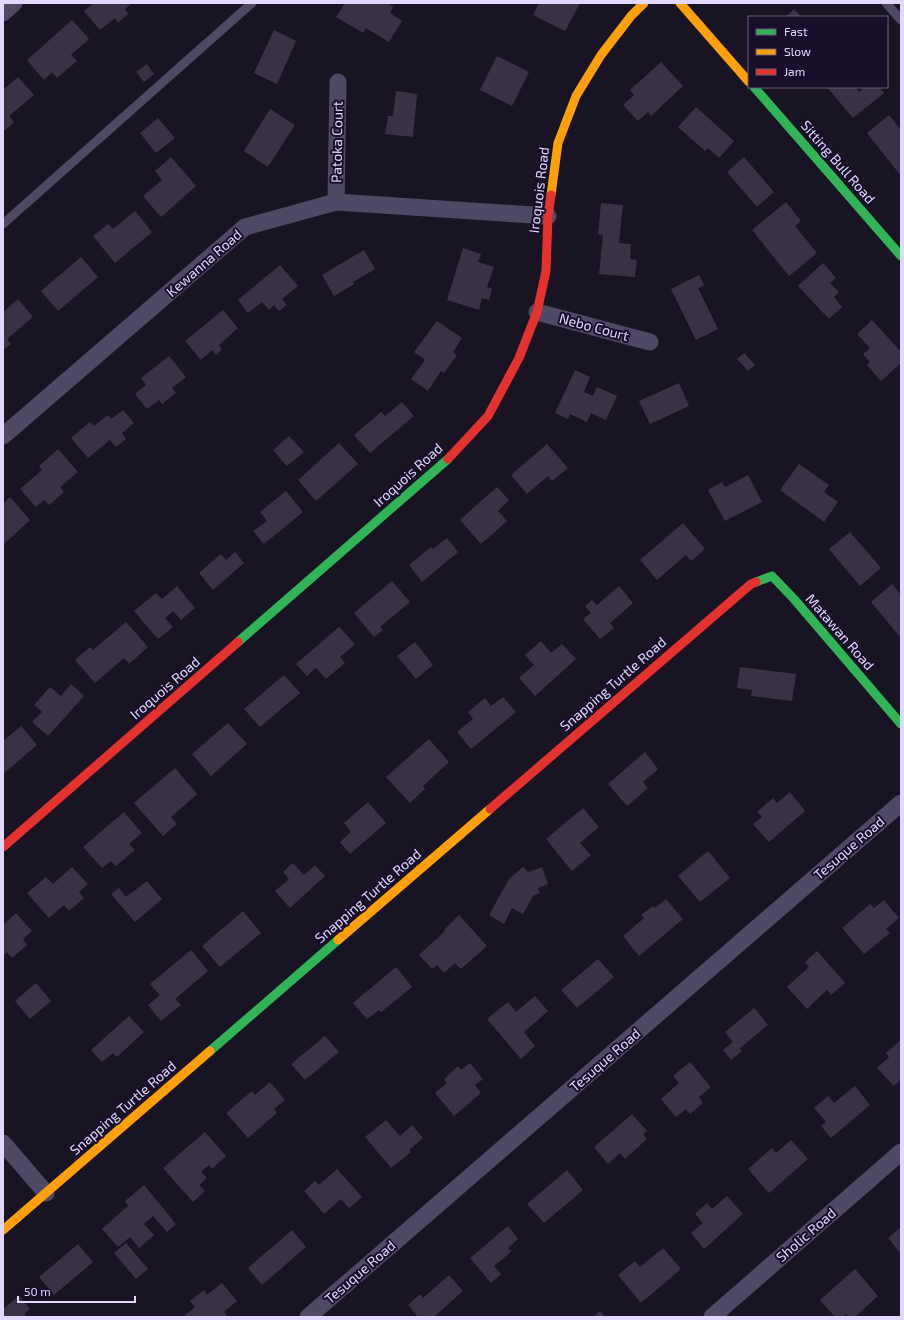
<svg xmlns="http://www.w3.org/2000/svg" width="904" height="1320" viewBox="0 0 904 1320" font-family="'Exo 2',sans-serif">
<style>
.building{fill:#393246}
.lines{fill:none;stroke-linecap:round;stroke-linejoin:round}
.lane{stroke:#4f4965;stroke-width:9}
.street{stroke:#4f4965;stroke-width:17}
.fast{stroke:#30b455;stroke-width:9}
.slow{stroke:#ff9f0a;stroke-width:9}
.jam{stroke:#e5322d;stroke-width:9}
.labels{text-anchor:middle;stroke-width:4;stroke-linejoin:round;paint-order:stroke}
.street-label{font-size:14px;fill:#e2d7ff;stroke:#170e2a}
</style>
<rect width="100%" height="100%" fill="#191424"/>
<g class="building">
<polygon points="94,3 132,3 125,9 128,14 118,23 115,18 100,30 84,11"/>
<polygon points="345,3 388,3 393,7 390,13 402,21 389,42 366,28 363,33 336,17"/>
<polygon points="539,3 580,3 565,31 533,15"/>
<polygon points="794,9 801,17 786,17"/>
<polygon points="72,20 89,39 71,55 77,61 57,78 52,72 44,80 27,60"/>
<polygon points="274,30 296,41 277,84 254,73"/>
<polygon points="497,56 529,72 512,106 480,90"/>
<polygon points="661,62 683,86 651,116 648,112 638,121 623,105 634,95 630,90"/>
<polygon points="147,64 154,74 144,82 136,72"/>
<polygon points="18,77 34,95 9,116 14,122 3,132 3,90"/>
<polygon points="827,87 855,87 859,92 865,87 879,87 884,93 853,118"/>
<polygon points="396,91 417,94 413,137 385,134 388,116 393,116"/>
<polygon points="696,107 734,141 719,158 708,148 705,151 678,127"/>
<polygon points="270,109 295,125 268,167 244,151"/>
<polygon points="889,115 901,130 901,176 867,133"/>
<polygon points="158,118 175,138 156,153 140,133"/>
<polygon points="171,157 196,186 161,217 143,196 162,180 155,171"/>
<polygon points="744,157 774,192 757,207 727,172"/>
<polygon points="786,202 801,221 795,226 817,253 789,276 752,230"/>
<polygon points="601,203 623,205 619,243 631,244 630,259 637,260 635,277 599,274 603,235 598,234"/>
<polygon points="135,211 152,232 115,263 93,236 108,224 113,229"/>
<polygon points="463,248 481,254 478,262 494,267 487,287 492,289 489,300 482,298 479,310 447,300"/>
<polygon points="364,250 375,269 353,282 354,284 334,296 322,275"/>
<polygon points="81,257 98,277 58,311 41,291"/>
<polygon points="823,263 836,278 830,283 839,292 834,297 842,307 829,319 798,286"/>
<polygon points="280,265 298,286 282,299 287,305 279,311 274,305 269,310 262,302 248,313 238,300"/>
<polygon points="699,275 704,285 698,288 718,329 696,340 671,289"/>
<polygon points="18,299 33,317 7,339 11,344 3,350 3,312"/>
<polygon points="223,310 238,328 219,345 222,349 216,355 212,350 201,360 185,341"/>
<polygon points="872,320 901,352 901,363 881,381 867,365 870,362 863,354 870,348 857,334"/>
<polygon points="437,321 462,338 453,352 457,355 444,373 441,371 428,391 411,379 425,360 414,352"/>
<polygon points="744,353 755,365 748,371 737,359"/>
<polygon points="169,356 186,377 172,388 176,393 162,404 159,400 147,409 135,394 146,385 141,378"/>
<polygon points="575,370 590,377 584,392 593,396 597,387 617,396 606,420 591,413 587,422 570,414 568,419 555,413"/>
<polygon points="679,383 689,406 650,424 639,401"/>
<polygon points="402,402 414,416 370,453 354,435 381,412 385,416"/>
<polygon points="123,410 134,423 122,433 126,439 116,447 110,440 88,458 71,438 90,422 94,426 108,415 111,419"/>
<polygon points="289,436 304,452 287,466 273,450"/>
<polygon points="339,443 358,464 316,501 298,480"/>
<polygon points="547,444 568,468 552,481 548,476 527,494 511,475"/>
<polygon points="58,449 78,472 60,487 64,492 49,505 44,500 36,507 20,489 42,470 39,466"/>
<polygon points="799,464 829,485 824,492 838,502 824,522 780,490"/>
<polygon points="748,475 762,502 725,521 708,490 722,482 725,487"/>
<polygon points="497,487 509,500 498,511 507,521 481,544 460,520"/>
<polygon points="286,491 303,512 264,544 253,531 267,521 260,512"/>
<polygon points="10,497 30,520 3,545 3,504"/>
<polygon points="683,523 705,549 691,561 686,555 657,580 640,560"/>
<polygon points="850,532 881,568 860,586 829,549"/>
<polygon points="447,538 458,552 422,582 409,565 431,547 433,549"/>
<polygon points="235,552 244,563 213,590 199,573 221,554 226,560"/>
<polygon points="392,581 410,602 380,627 383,630 374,637 354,613"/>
<polygon points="892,584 901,595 901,638 871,602"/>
<polygon points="177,586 195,608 181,620 173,611 165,618 173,627 158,639 134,611 156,593 162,599"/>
<polygon points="619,586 633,603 610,623 614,628 600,639 583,619 591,613 585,606 592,600 597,605"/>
<polygon points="126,622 148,647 129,664 124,658 95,683 75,660 90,647 93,650"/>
<polygon points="339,627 355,644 340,657 345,663 326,679 316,668 307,676 296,664"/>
<polygon points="541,641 551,653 562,644 576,659 535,696 519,678 534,665 525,655"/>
<polygon points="415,642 433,665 416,679 397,656"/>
<polygon points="740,667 796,674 792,701 751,696 752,690 737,688"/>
<polygon points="284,675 300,693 260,727 244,709"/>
<polygon points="71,684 84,696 48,736 32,722 42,712 34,705 50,687 61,696"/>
<polygon points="503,697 516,712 471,749 457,732 473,719 468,712 485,698 491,706"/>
<polygon points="228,723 247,744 211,776 192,754"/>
<polygon points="21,726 37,745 3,774 3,741"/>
<polygon points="429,739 449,762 423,786 425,789 410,803 386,777"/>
<polygon points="645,752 658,769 643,782 648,788 627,806 608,784"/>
<polygon points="175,768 197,794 171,817 177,824 163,836 134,803"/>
<polygon points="790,792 805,811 769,842 753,824 762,817 757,812 773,798 777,803"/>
<polygon points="368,802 386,823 350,854 340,842 351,832 344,823"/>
<polygon points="583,808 599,827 580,843 591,855 572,871 546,839"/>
<polygon points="124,812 142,833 129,844 135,850 116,866 111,861 102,868 83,847"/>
<polygon points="708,851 730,878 700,902 678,876"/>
<polygon points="293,863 304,875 315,865 325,876 290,908 275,891 289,879 283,872"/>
<polygon points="72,867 88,884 79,892 84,898 69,911 64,905 49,918 27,893 46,877 53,884"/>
<polygon points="523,867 528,872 542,867 548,884 538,888 540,893 533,896 523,914 512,908 504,924 489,915 509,879"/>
<polygon points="147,881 162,899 135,922 111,894 119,888 126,897"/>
<polygon points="666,899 683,919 639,956 623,936 644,918 641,915 653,906 655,908"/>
<polygon points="884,900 899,918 886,929 890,933 864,954 842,928 870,904 874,908"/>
<polygon points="243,911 261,933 220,967 202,946"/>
<polygon points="16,913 32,931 23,939 27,945 12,958 7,952 3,956 3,925"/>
<polygon points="459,915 487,946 461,969 455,963 444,973 437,965 432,969 419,955 445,931 444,930"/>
<polygon points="191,950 208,971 175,999 181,1005 161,1021 148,1005 160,995 150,984"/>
<polygon points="817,951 845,983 831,995 827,990 807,1009 787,987 809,967 805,962"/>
<polygon points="598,959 614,977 577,1008 561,990"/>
<polygon points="396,967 412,987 381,1012 379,1010 367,1019 353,1003"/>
<polygon points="36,983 51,1001 30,1019 15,1001"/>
<polygon points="535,996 548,1011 524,1032 535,1046 521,1059 487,1019 508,1002 516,1012"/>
<polygon points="754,1008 768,1025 740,1048 742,1051 731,1060 723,1050 733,1042 725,1032"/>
<polygon points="129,1016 144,1032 117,1057 113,1053 102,1062 91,1050"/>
<polygon points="325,1036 339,1052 305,1080 291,1064"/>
<polygon points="901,1040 901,1079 894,1086 877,1068 889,1057 886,1053"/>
<polygon points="690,1062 711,1087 699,1097 703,1103 690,1114 686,1109 676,1117 661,1099 679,1083 673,1076"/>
<polygon points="470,1063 483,1079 475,1085 481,1093 454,1116 435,1093 447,1083 444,1079 458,1066 461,1070"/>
<polygon points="270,1082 285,1100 274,1109 277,1113 248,1138 226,1113 252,1091 255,1095"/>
<polygon points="855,1086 870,1105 831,1138 821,1126 826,1122 814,1108 828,1096 834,1103"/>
<polygon points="632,1114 647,1131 643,1134 647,1139 625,1159 620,1153 608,1164 594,1147"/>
<polygon points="386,1120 400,1136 412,1125 423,1138 409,1150 411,1152 391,1168 365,1137"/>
<polygon points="205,1132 226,1156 212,1169 209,1165 201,1172 207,1178 199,1185 205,1191 193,1202 163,1168"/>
<polygon points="791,1140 808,1159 769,1193 748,1169 772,1148 776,1153"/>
<polygon points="337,1169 362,1197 349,1208 341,1199 324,1214 304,1191 315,1181 319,1185"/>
<polygon points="567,1170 583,1190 544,1223 527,1204"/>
<polygon points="144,1185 176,1224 167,1232 153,1216 144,1224 154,1235 139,1248 130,1237 118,1247 102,1229 128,1206 125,1201"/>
<polygon points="727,1196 743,1214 704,1249 691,1233 703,1223 695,1214 707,1203 712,1209"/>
<polygon points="508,1226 518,1239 508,1248 512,1251 494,1266 501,1274 491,1283 470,1258"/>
<polygon points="901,1227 901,1254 888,1238"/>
<polygon points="292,1230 306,1247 262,1285 248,1268"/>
<polygon points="126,1243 148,1269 136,1279 114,1253"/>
<polygon points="78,1244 93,1262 54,1295 39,1277"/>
<polygon points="663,1248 681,1269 641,1303 618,1275 635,1261 640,1267"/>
<polygon points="855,1269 878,1296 855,1317 849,1317 846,1314 843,1317 835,1317 820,1300"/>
<polygon points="449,1275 463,1291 434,1317 418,1317 408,1305 420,1294 423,1298"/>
<polygon points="222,1283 237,1301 224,1312 228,1317 183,1317 195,1307 190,1301 204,1290 207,1295"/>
<polygon points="19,1296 30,1309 24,1314 27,1317 3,1317 3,1309"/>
<polygon points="600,1311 605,1317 593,1317"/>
</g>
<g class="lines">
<g class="lane">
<polyline points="886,3 901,20"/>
<polyline points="3,224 252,3"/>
</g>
<g class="street">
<polyline points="3,13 14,3"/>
<polyline points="336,202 338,82"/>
<polyline points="537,312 650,342"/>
<polyline points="3,436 245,227 336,202 548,216"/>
<polyline points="3,1143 46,1193"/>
<polyline points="308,1317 901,803"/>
<polyline points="712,1317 901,1152"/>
</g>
<g class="fast">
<polyline points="754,87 901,256"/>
<polyline points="756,582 772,576 794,599 901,724"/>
<polyline points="238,642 448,459"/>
<polyline points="210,1051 338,940"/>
</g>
<g class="slow">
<polyline points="680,3 749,82"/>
<polyline points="551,195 558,143 576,96 601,55 631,16 644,3"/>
<polyline points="338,940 490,809"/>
<polyline points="3,1230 210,1051"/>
</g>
<g class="jam">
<polyline points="448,459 488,416 519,358 537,312 546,271 548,216 551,195"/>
<polyline points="490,809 751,584 756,582"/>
<polyline points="3,847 238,642"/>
</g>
</g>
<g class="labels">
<g class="street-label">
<text transform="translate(337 142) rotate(-89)" y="5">Patoka Court</text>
<text transform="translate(838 162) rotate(49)" y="5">Sitting Bull Road</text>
<text transform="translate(539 190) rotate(-83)" y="5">Iroquois Road</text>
<text transform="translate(204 263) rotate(-41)" y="5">Kewanna Road</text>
<text transform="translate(594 327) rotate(15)" y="5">Nebo Court</text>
<text transform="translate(408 475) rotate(-42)" y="5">Iroquois Road</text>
<text transform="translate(840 632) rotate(49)" y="5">Matawan Road</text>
<text transform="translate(613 684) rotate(-41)" y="5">Snapping Turtle Road</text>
<text transform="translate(165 688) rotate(-41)" y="5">Iroquois Road</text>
<text transform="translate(849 848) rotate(-41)" y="5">Tesuque Road</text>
<text transform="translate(368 896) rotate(-41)" y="5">Snapping Turtle Road</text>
<text transform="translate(605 1060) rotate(-41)" y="5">Tesuque Road</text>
<text transform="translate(123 1108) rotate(-41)" y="5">Snapping Turtle Road</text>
<text transform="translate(806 1235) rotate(-41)" y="5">Sholic Road</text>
<text transform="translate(360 1272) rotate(-41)" y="5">Tesuque Road</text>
</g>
</g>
<rect width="904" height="1320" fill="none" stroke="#e2d7ff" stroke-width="8"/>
<rect x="748" y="16" width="140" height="72" fill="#170e2a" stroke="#685e7f"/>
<rect x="756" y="29" width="20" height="6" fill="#30b455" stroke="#685e7f"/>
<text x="784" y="36" font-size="12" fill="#e2d7ff">Fast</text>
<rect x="756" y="49" width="20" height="6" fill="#ff9f0a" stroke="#685e7f"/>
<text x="784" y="56" font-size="12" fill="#e2d7ff">Slow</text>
<rect x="756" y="69" width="20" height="6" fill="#e5322d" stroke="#685e7f"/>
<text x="784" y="76" font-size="12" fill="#e2d7ff">Jam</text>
<path d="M18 1296v6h117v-6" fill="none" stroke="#e2d7ff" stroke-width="2"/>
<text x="24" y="1296" font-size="12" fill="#e2d7ff" stroke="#170e2a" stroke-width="3" paint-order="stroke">50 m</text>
</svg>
